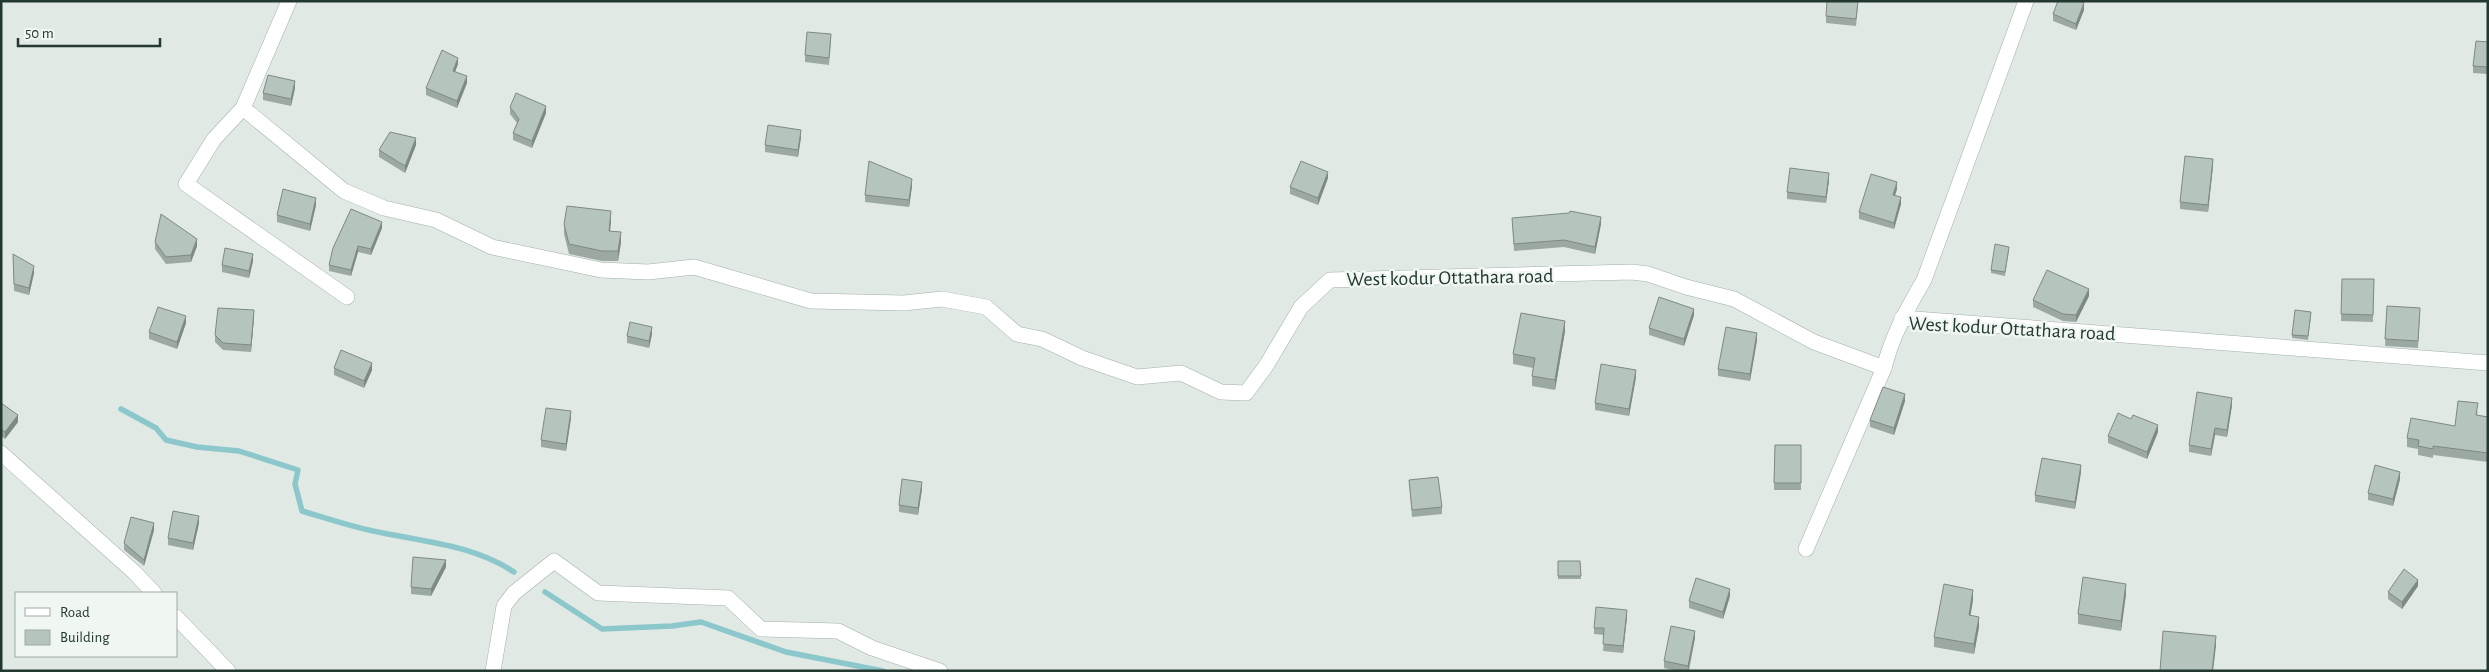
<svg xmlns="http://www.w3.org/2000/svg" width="2489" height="672" viewBox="0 0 2489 672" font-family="'Alegreya Sans',sans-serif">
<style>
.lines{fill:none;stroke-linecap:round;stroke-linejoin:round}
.stream{stroke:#8bc7cb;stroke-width:5.5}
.minor-casing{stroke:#a3b0aa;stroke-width:16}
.minor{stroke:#fff;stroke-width:15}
.wall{fill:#9ca9a3}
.shaded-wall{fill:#7f8984}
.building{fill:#b5c4bd;stroke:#7f8984}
.labels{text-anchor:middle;stroke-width:5;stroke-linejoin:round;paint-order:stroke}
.street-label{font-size:20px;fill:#223830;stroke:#f0f6f2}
</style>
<rect width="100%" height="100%" fill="#e0e9e4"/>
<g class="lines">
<g class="stream">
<path d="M 121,409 L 156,428 L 166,440 L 197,447 L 239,451 L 298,470 L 295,484 L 302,511 C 329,519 355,528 383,533 C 428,542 475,546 514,572"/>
<polyline points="545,592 602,629 672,626 701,622 786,652 883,671"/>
</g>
<g class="minor-casing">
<g id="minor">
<path d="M 289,1 L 243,108 L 344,191 L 384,208 L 436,220 L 492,247 L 601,270 L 648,272 L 694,267 L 811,301 L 904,303 L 942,299 L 986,307 L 1017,334 L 1042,339 L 1082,358 L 1137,377 L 1181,373 L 1221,392 L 1246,393 L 1266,366 L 1301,307 L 1330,280 L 1632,272 L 1648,274 L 1686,287 L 1734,299 L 1814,342 L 1884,368 C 1892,336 1907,309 1924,280 L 2026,1"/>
<polyline points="243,108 214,139 186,184 347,297"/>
<polyline points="1902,318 2488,363"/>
<polyline points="1,453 134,572 154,593"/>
<polyline points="1806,549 1884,368"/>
<polyline points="176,617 228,671"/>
<polyline points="493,671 504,606 514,593 554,561 598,593 728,598 761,629 838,631 872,648 940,671"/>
</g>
</g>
<use href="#minor" class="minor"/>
</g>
<g class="wall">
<polygon points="1858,5 1856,26 1826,23 1826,16"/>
<polygon points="2084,10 2076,30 2053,21 2053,14"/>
<polygon points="831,41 829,65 805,62 805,55"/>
<polygon points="2488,42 2488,74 2473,73 2473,66"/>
<polygon points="458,64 455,72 467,83 457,108 426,95 426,88"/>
<polygon points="295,88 291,106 263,100 263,93"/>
<polygon points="510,107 546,113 532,148 513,140 513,133 517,123 510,114"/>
<polygon points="801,137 798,157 765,152 765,145"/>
<polygon points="416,145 405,173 379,157 379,150"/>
<polygon points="2213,166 2208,212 2180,209 2180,202"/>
<polygon points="1328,178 1318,205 1290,194 1290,187"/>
<polygon points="1829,180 1826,203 1787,199 1787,192"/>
<polygon points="912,186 909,207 865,202 865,195"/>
<polygon points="1897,189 1895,195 1901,204 1894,229 1859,219 1859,212"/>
<polygon points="316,205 310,231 277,222 277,215"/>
<polygon points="1512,218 1601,224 1595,254 1564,247 1514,251"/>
<polygon points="611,221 610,231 621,242 618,261 602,261 569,254 564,234 564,224"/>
<polygon points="382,228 371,255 358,252 351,276 329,271 329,265"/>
<polygon points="155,242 197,246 191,262 166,264 155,249"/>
<polygon points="2009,250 2005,276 1991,273 1991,270"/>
<polygon points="13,254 34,273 29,295 14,291"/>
<polygon points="253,261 249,278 222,272 222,265"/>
<polygon points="2342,279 2374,279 2373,322 2341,321"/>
<polygon points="2089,296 2076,322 2063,321 2033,307 2033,300"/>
<polygon points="2387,306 2420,315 2418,348 2385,346"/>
<polygon points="1694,315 1684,346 1649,335 1649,328"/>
<polygon points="2311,316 2308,340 2292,338 2292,335"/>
<polygon points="254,317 251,352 223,350 215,342 215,335"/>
<polygon points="186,323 177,349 149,339 149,332"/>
<polygon points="1565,331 1555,390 1532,386 1532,376 1533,368 1513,364 1513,354"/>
<polygon points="652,334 649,348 627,343 627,336"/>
<polygon points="1757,340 1750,381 1718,376 1718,369"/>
<polygon points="334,368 372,370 364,388 334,375"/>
<polygon points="1636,377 1629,416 1595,410 1595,403"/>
<polygon points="1905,401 1894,435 1870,427 1870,420"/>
<polygon points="1,403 18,422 5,439 1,436"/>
<polygon points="2232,405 2227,437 2215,435 2211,456 2189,452 2189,445"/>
<polygon points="2478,412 2477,415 2488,417 2488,462 2433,455 2433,458 2418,455 2418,449 2407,447 2407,438 2455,426"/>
<polygon points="571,418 566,451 541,447 541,440"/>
<polygon points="2158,432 2147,459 2108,443 2108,436"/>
<polygon points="1775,445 1801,445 1801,490 1774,490"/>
<polygon points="2081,472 2075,509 2035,502 2035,495"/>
<polygon points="2400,479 2393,506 2368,500 2368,493"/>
<polygon points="1409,480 1442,507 1442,514 1412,517"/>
<polygon points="922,489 918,515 899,512 899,505"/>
<polygon points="199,523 193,550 168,545 168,538"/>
<polygon points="154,530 144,566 124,550 124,543"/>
<polygon points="1558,561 1580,561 1581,579 1558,579"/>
<polygon points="446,567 431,596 411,594 411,587"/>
<polygon points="2418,586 2402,609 2388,599 2388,592"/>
<polygon points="2126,594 2121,631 2078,624 2078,614"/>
<polygon points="1730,596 1723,619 1689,608 1689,601"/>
<polygon points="1973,600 1970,615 1979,627 1974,654 1934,647 1934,637"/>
<polygon points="1627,617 1623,653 1603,651 1604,635 1594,634 1594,628"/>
<polygon points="1695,638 1689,671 1677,671 1664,668 1664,661"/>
</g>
<g class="shaded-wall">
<polygon points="2084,3 2084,10 2076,30 2076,24"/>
<polygon points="458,58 458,64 453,77 453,71"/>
<polygon points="467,76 467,83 457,108 457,101"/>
<polygon points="295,81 295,88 291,106 291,99"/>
<polygon points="546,106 546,113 532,148 532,141"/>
<polygon points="801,130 801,137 798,157 798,150"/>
<polygon points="416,138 416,145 405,173 405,166"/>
<polygon points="2213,159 2213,166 2208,212 2208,205"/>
<polygon points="1328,172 1328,178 1318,205 1318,198"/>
<polygon points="1829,173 1829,180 1826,203 1826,197"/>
<polygon points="912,179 912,186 909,207 909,200"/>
<polygon points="1897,182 1897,189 1893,202 1893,195"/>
<polygon points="1901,197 1901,204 1894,229 1894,223"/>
<polygon points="316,198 316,205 310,231 310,224"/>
<polygon points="611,211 611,221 609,241 609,231"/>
<polygon points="1601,217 1601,224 1595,254 1595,247"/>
<polygon points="382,222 382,228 371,255 371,249"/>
<polygon points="621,232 621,242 618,261 618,251"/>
<polygon points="197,239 197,246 191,262 191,255"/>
<polygon points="358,246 358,252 351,276 351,270"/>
<polygon points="253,254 253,261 249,278 249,271"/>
<polygon points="34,266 34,273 29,295 29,288"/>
<polygon points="2089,289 2089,296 2076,322 2076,315"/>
<polygon points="1694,309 1694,315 1684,346 1684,339"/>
<polygon points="254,310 254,317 251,352 251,345"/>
<polygon points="186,316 186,323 177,349 177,342"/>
<polygon points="1565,321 1565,331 1555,390 1555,380"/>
<polygon points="652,327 652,334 649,348 649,341"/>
<polygon points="1757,333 1757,340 1750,381 1750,374"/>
<polygon points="372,363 372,370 364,388 364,381"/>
<polygon points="1636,370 1636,377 1629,416 1629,409"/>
<polygon points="1905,394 1905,401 1894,435 1894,428"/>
<polygon points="2232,398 2232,405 2227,437 2227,430"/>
<polygon points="571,411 571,418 566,451 566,444"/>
<polygon points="18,415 18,422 5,439 5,432"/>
<polygon points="2158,425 2158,432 2147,459 2147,452"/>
<polygon points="2215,428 2215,435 2211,456 2211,449"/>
<polygon points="2081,465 2081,472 2075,509 2075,502"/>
<polygon points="2400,472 2400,479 2393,506 2393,499"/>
<polygon points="922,482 922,489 918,515 918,508"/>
<polygon points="199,516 199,523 193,550 193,543"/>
<polygon points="154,523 154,530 144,566 144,560"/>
<polygon points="446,560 446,567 431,596 431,589"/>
<polygon points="2418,580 2418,586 2402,609 2402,602"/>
<polygon points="2126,584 2126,594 2121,631 2121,621"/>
<polygon points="1730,589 1730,596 1723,619 1723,612"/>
<polygon points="1973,590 1973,600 1969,625 1969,615"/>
<polygon points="1627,610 1627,617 1623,653 1623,646"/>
<polygon points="1979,617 1979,627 1974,654 1974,644"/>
<polygon points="1695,631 1695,638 1688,671 1688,666"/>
<polygon points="2216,636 2216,646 2213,671 2212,671"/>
</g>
<g class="building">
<polygon points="1827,1 1858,1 1856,19 1826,16"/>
<polygon points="2058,1 2080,1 2084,3 2076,24 2053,14"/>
<polygon points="807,32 831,34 829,58 805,55"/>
<polygon points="2476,41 2488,42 2488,67 2473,66"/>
<polygon points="442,50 458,58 453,71 467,76 457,101 426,88"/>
<polygon points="268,75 295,81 291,99 263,93"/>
<polygon points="516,93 546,106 532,141 513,133 519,119 510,107"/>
<polygon points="768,125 801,130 798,150 765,145"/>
<polygon points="390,132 416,138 405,166 379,150"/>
<polygon points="2185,156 2213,159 2208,205 2180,202"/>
<polygon points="869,161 912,179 909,200 865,195"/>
<polygon points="1301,161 1328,172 1318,198 1290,187"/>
<polygon points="1790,168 1829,173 1826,197 1787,192"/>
<polygon points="1871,174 1897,182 1893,195 1901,197 1894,223 1859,212"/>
<polygon points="283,189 316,198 310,224 277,215"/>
<polygon points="567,206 611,211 609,231 621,232 618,251 602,251 569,244 564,224"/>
<polygon points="351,209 382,222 371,249 358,246 351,270 329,265 333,248"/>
<polygon points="1570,211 1601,217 1595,247 1564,240 1514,244 1512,218 1569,213"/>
<polygon points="161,214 197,239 191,255 166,257 155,242"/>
<polygon points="1995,244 2009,247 2005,272 1991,270"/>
<polygon points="225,248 253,254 249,271 222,265"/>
<polygon points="13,254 34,266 29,288 14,284"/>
<polygon points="2047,270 2089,289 2076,315 2063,314 2033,300"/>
<polygon points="2342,279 2374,279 2373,315 2341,314"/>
<polygon points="1659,297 1694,309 1684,339 1649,328"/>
<polygon points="2387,306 2420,308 2418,341 2385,339"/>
<polygon points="158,307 186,316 177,342 149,332"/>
<polygon points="218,308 254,310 251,345 223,343 215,335"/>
<polygon points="2295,310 2311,312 2308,336 2292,335"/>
<polygon points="1521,313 1565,321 1555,380 1532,376 1535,358 1513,354"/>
<polygon points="630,322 652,327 649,341 627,336"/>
<polygon points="1726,327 1757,333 1750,374 1718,369"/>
<polygon points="341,350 372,363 364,381 334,368"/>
<polygon points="1601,364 1636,370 1629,409 1595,403"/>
<polygon points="1883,387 1905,394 1894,428 1870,420"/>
<polygon points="2197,392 2232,398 2227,430 2215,428 2211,449 2189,445"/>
<polygon points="2458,401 2478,403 2476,415 2488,417 2488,453 2433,446 2433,449 2418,446 2419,440 2407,438 2411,418 2455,426"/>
<polygon points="1,403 18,415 5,432 1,429"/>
<polygon points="546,408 571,411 566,444 541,440"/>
<polygon points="2118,413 2131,419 2133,415 2158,425 2147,452 2108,436"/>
<polygon points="1775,445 1801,445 1801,483 1774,483"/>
<polygon points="2042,458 2081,465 2075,502 2035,495"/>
<polygon points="2375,465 2400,472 2393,499 2368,493"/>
<polygon points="1438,477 1442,507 1412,510 1409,480"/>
<polygon points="902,479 922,482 918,508 899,505"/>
<polygon points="173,511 199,516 193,543 168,538"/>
<polygon points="131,517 154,523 144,560 124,543"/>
<polygon points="413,557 446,560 431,589 411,587"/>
<polygon points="1558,561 1580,561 1581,576 1558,576"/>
<polygon points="2404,569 2418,580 2402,602 2388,592"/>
<polygon points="2083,577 2126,584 2121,621 2078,614"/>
<polygon points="1696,578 1730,589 1723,612 1689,601"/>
<polygon points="1944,584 1973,590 1969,615 1979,617 1974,644 1934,637"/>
<polygon points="1596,607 1627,610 1623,646 1603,644 1604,628 1594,628"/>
<polygon points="1671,626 1695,631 1688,666 1664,661"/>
<polygon points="2163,631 2216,636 2212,671 2160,671"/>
</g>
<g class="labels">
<g class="street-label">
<text transform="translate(1450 277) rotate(-1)" y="7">West kodur Ottathara road</text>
<text transform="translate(2012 328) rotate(3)" y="7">West kodur Ottathara road</text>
</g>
</g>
<rect width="2489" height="672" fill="none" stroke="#223830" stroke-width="5"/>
<rect x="15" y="592" width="162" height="65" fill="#f0f6f2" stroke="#9eaaa4"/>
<rect x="25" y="608" width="25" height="8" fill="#ffffff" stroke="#9eaaa4"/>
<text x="60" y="617" font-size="15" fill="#223830">Road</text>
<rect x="25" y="630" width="25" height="15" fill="#b5c4bd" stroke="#9eaaa4"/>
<text x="60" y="642" font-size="15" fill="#223830">Building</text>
<path d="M18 38v8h142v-8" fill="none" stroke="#223830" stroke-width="2.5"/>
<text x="25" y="38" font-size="15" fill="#223830" stroke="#f0f6f2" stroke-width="4" paint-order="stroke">50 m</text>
</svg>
